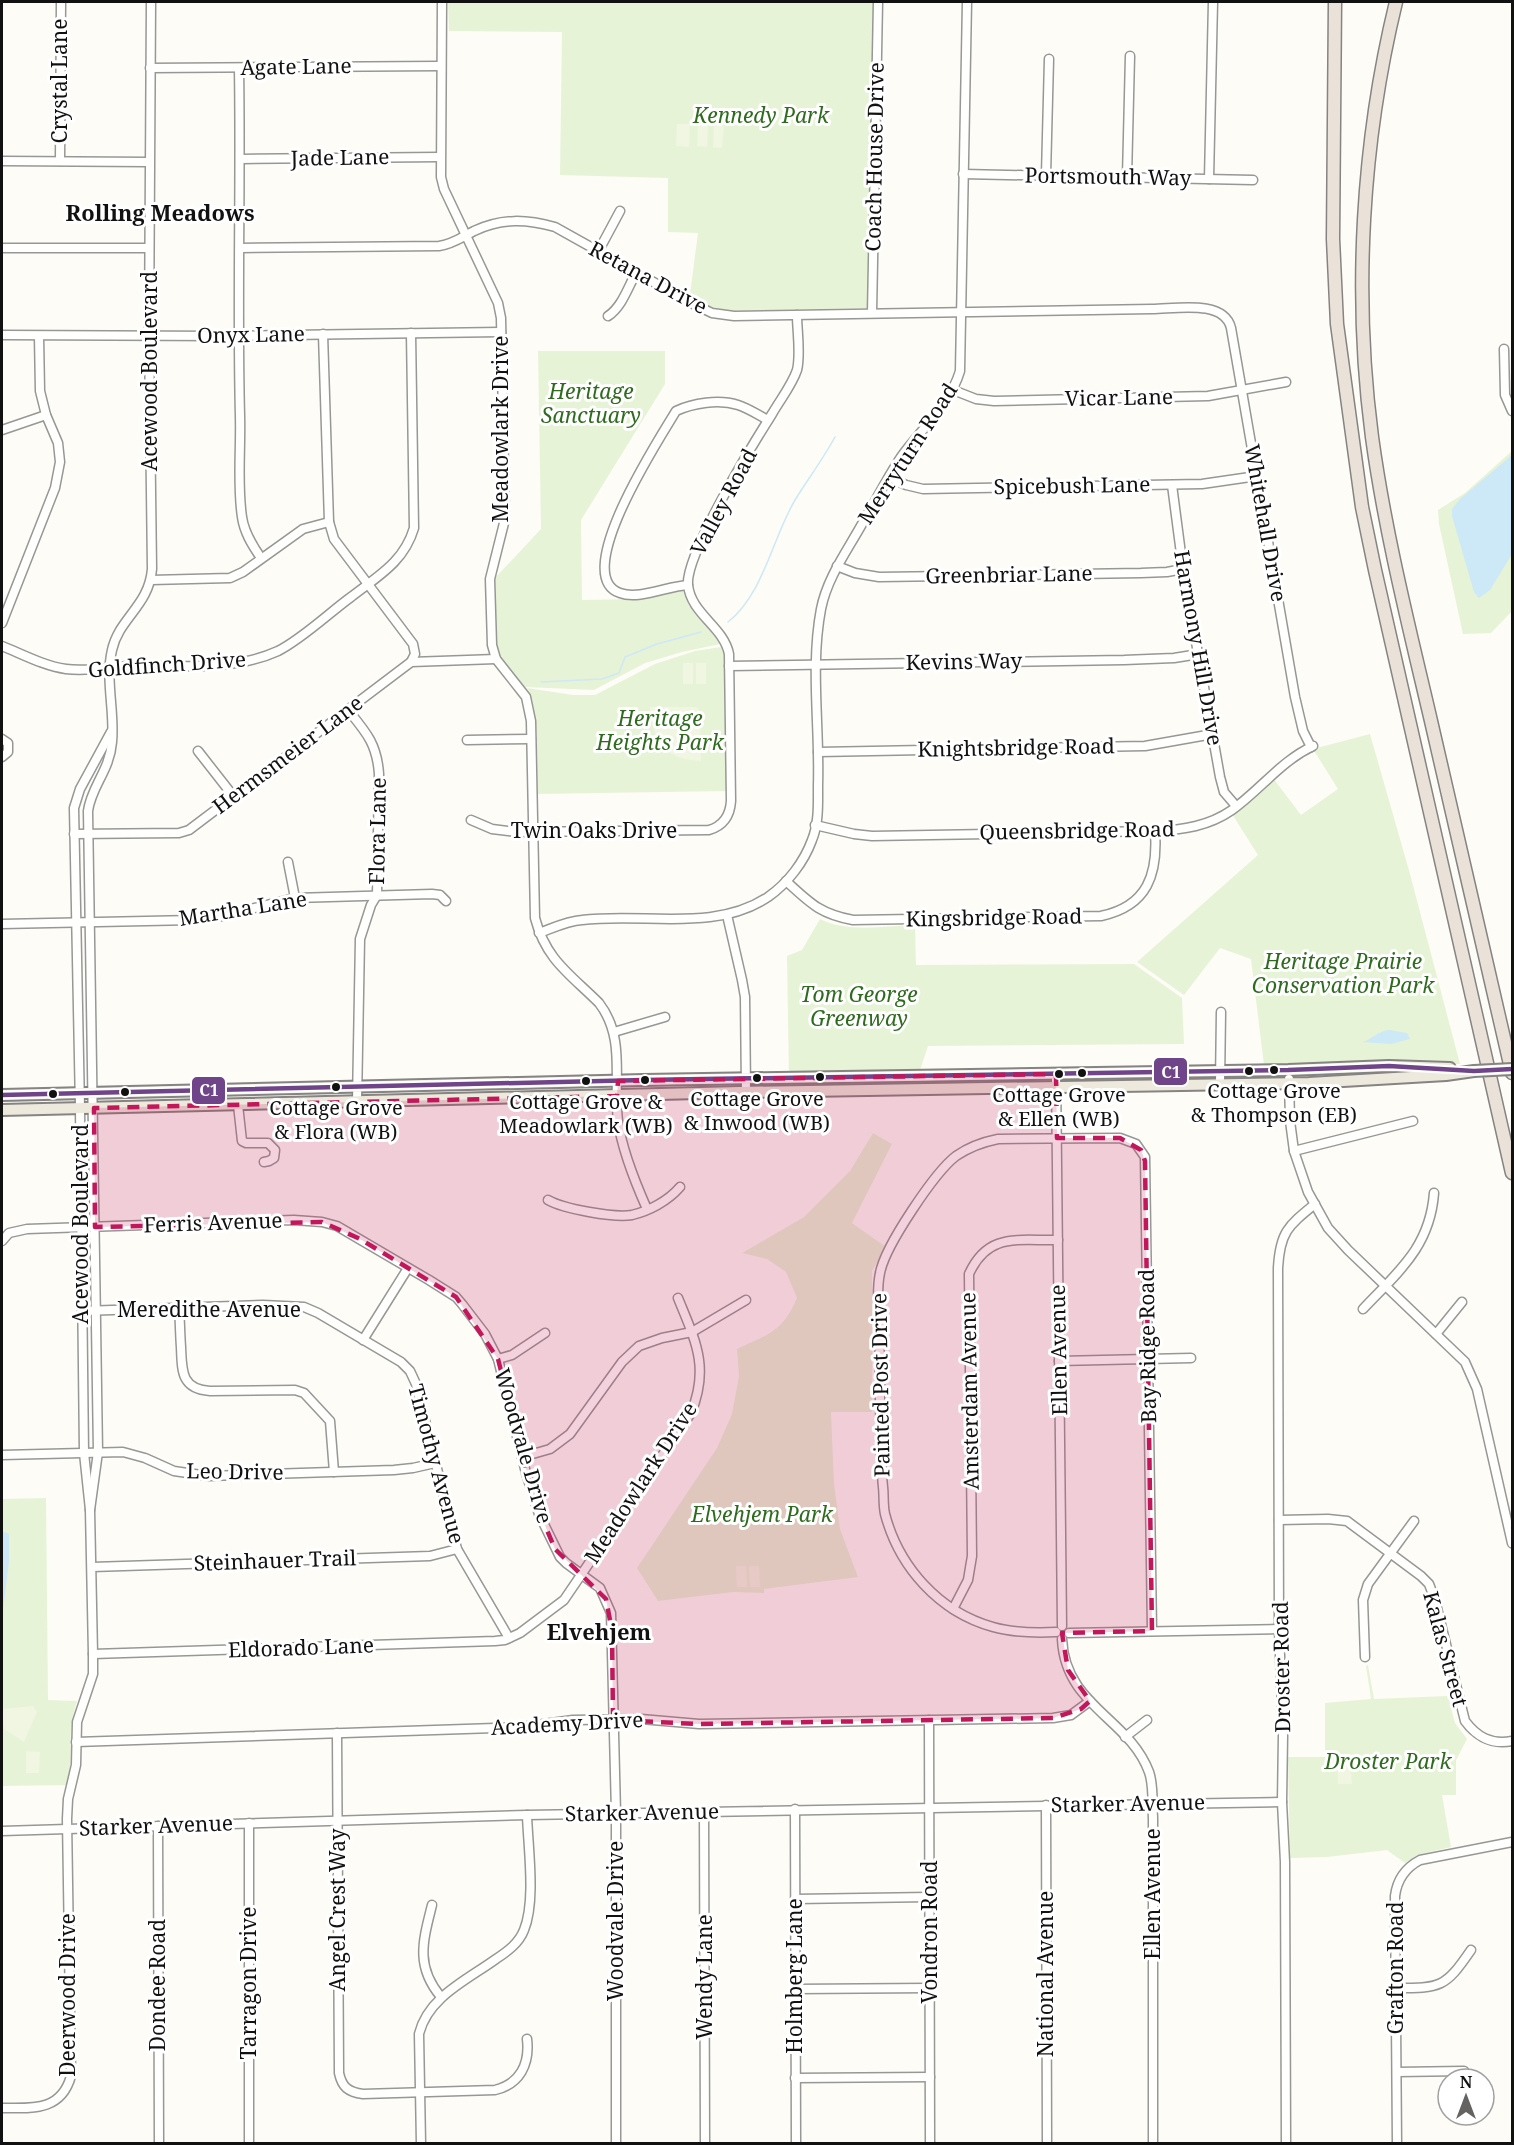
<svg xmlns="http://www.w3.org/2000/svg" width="1514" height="2145" viewBox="0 0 1514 2145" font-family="'Noto Serif',serif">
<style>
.green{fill:#e7f3d7}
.pitch{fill:#f0f6e1}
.water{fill:#cde8f7}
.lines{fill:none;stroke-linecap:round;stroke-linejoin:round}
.stream{stroke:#cde8f7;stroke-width:1.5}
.minor-casing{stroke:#979795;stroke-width:11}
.major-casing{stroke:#858482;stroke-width:14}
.highway-casing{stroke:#858482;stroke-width:15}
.minor{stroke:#fffffe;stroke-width:8}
.major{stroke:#ede9dc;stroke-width:10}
.highway{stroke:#eae1d8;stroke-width:12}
.major-bridge-casing{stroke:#858482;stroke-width:14;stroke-linecap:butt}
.major-bridge{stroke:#ede9dc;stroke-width:10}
.bus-1-casing{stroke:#fff;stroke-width:9}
.bus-1{stroke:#704489;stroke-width:4.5}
.marked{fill:#c2185b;fill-opacity:0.2;stroke:#c2185b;stroke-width:4.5;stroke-dasharray:12 8;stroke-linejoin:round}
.bus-dot{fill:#111;stroke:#fff;stroke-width:2}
.labels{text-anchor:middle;stroke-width:6;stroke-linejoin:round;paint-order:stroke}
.bus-label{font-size:20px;fill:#111;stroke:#fff}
.street-label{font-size:21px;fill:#111;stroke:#fff}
.park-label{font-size:21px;font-style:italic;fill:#2f6b1f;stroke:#fff}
.neighbourhood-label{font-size:22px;font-weight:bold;fill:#111;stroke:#fff}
.line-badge{stroke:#fff;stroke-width:2}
.badge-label{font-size:16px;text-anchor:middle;font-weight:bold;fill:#fff}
</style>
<rect width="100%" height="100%" fill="#fdfcf7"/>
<g class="green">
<polygon points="448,2 875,2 871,308 730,311 708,306 690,294 698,233 668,232 668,178 560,175 562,32 449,31"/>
<polygon points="538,351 665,351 665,384 581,520 582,600 638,599 668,591 685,590 692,606 720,644 682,652 645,663 594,690 525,687 497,651 495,578 541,529"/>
<polygon points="1512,451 1512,611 1491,633 1463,634 1439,524 1438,510 1465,493"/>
<path d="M 721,647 L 725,657 L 726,791 L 537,794 C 536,765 541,713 527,688 L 573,695 L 595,695 L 655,664 L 695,651 Z"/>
<polygon points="1370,734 1410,874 1460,1064 1264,1065 1251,959 1220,948 1184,995 1137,962 1258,855 1232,814 1273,778 1301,815 1338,789 1313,749"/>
<path d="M 820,919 C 847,933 885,926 915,925 L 916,965 L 1134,964 L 1182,998 L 1184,1044 L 928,1046 L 918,1076 L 789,1078 L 787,956 L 802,950 Z"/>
<path d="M 873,1133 L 892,1144 L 852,1223 L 886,1247 L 872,1271 L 872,1412 L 831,1412 L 834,1484 L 840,1529 L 858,1577 L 764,1589 L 764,1593 L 733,1592 L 658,1601 L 637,1568 L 717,1448 L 732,1414 L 739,1376 L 737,1349 C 769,1334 782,1332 797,1298 L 786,1272 L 767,1259 L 742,1253 L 804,1217 L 850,1171 Z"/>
<path d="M 46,1498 L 48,1700 L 77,1701 C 75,1709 72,1717 71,1725 C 70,1746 72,1765 67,1785 L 2,1786 L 2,1499 Z"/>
<polygon points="1368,1665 1374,1699 1448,1696 1455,1723 1467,1739 1456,1760 1456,1795 1442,1795 1451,1847 1417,1855 1405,1863 1387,1850 1327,1857 1290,1858 1288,1757 1325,1757 1325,1703 1371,1699 1366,1666"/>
</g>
<g class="pitch">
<polygon points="677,124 690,124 689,147 676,146"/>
<polygon points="698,125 708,125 707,147 697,146"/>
<polygon points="714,126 724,126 722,148 713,147"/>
<rect x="683" y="663" width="10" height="21"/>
<rect x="696" y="663" width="10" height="21"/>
<path d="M 650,707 L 696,707 L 700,711 L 701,761 C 666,760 652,742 650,707 Z"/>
<polygon points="736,1566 746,1566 747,1587 737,1587"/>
<polygon points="749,1566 759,1566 760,1587 750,1587"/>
<polygon points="33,1706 37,1712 24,1742 4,1729 2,1709"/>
<polygon points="26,1751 40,1752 39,1773 26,1773"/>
<polygon points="1350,1761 1352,1784 1338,1784 1337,1762"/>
</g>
<g class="water">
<polygon points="1512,455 1512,554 1490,590 1479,598 1474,592 1452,516 1452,509 1460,499"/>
<path d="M 1389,1030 L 1407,1033 L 1410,1039 L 1391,1044 L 1362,1042 C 1371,1040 1378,1031 1389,1030 Z"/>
<polygon points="2,1531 9,1534 9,1562 2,1618"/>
</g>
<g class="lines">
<g class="stream">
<path d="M 728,622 C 764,593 772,539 795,500 C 808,479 823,459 835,437"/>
<polyline points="541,682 602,679 619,673 625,657 657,644 701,632"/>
</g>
<g class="minor-casing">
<g id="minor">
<path d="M 442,2 L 441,177 L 444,189 L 498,303 L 501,318 L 505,519 L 490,579 L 492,645 L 496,659 L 526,697 L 531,721 L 535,918 C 546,960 570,974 599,1003 C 626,1038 613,1080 618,1121 C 622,1150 635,1182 647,1209"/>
<polyline points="150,68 441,66"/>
<path d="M 239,68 C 241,184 237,300 240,416 C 241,449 237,484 242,517 C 244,532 252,545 261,558"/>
<polyline points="241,159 440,157"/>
<polyline points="2,161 149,162"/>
<polyline points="60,161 61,2"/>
<polyline points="963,174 1253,180"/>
<polyline points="1046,175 1049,59"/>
<polyline points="1127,177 1130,56"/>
<polyline points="1209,179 1213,2"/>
<polyline points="2,248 149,248"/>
<path d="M 240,248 L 439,246 C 453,244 462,237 474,231 C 502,218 526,219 555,227 L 691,303 L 712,313 L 734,316 L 1152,309 C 1175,309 1224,299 1231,328 L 1295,697 L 1303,731 L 1311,747"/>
<polyline points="598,252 620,211"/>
<polyline points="872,313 878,2"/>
<path d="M 608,316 C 622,307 628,287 636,273"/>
<polyline points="323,334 329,522 334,539 413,644 415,654 411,662"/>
<polyline points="2,335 221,336 501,332"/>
<polyline points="1504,349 1505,395 1512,411"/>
<polyline points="953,390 976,399 994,401 1208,396 1286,382"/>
<polyline points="2,430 46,415"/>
<polyline points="889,477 906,485 923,489 1202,484 1257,476"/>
<polyline points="1172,485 1183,569 1220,777 1224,792 1236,806"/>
<polyline points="837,566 855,573 879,577 1141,573 1167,572 1183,569"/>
<polyline points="151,580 230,578 243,572 303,529 329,522"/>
<path d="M 688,585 C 668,586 639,600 620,593 C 569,576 660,438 676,411 C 693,403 719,399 738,405 C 748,408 758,415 768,420"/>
<polyline points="2,623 55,488 60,462 58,443 46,415 40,391 39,336"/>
<path d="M 2,646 C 22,654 44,666 66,669 C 88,672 108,667 129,666 C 178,665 232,672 278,651 C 302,639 329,613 351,597 C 378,576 404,562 414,528 L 411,333"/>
<polyline points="729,666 1124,660 1174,658 1199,654"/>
<path d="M 348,710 C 366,732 377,744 379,774 L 377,895 L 371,905 L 360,939 L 357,1102"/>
<polyline points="2,739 8,743 8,752 2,757"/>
<polyline points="467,740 531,739"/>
<polyline points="198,751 234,797"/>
<polyline points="818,752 1145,746 1213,734"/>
<path d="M 471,820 L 492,829 L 516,832 L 709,830 C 723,826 730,816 731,801 L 729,654 C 724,627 691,614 688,585 C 685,555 753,444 772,414 C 780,400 792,385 797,370 C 801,354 797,331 797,315"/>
<path d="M 815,825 L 854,834 L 872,836 L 1155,831 C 1183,830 1209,826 1232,810 C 1260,790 1281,761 1313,746"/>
<polyline points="74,834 179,833 189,830 411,662 496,659"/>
<polyline points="288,862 295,898"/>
<path d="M 786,881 C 810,903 820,914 853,920 L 1101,916 C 1148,906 1158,874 1155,831"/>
<polyline points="727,915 742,980 745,997 746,1092"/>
<polyline points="2,924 194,920 222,916 295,898 432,894 440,895 446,901"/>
<path d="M 539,933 C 553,928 567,921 582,920 C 643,912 714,933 768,897 C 788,883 804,862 812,840 C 819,823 818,803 818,786 C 820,727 810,667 821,609 C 827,578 847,551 862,524 C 875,502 887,478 901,457 C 921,429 950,405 960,371 L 967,2"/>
<polyline points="614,1032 665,1017"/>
<polyline points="1056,1074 1062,1626"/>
<polyline points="1289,1079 1290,1121 1294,1151 1308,1192 1328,1228 1348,1250 1465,1362 1477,1389 1512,1543"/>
<polyline points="1220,1084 1221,1012"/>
<polyline points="238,1105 242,1141 246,1143 268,1143 275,1150 274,1158 269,1161 264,1162"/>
<polyline points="1294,1151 1413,1121"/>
<path d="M 548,1200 C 564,1209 614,1218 632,1215 C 649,1211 668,1201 680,1187"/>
<polyline points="2,1241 9,1233 27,1229 294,1220 322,1222 337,1226 429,1280 456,1297 462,1304 485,1334 498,1359 526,1473 539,1514 560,1557 566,1563 600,1588 611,1613 616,1813 616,2144"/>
<path d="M 179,1308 C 180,1321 180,1334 181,1347 C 182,1371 181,1389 210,1391 L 295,1390 L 304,1393 L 330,1421 L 334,1472"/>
<path d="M 1363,1309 C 1398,1272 1430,1247 1434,1193"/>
<polyline points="82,1311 263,1305 304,1307 318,1313 401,1362 410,1371 416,1384 457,1549 509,1638"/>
<polyline points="1436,1334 1462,1302"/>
<polyline points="363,1340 408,1268"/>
<polyline points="498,1359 512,1355 545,1333"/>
<polyline points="1059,1361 1191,1358"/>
<polyline points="2,1455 123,1452 145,1458 174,1471 208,1476 394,1470 413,1468 435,1463"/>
<polyline points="522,1457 550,1449 570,1434 622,1362 639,1346 662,1338 692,1332 746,1300"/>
<path d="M 90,1510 L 98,1452 L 88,811 C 91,787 110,770 112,742 C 115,712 105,680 112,650 C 119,618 149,606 152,569 L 149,336 L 151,2"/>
<path d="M 1279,1520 L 1328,1519 L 1347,1521 L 1421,1576 L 1429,1584 L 1435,1600 L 1465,1721 C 1477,1737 1491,1745 1512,1741"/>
<polyline points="92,1567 430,1556 457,1549"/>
<path d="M 953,1609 L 968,1580 L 972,1556 L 969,1274 C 988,1232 1018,1241 1058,1240"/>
<path d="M 1056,1632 C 1035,1633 1014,1633 993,1627 C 939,1612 899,1567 885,1514 C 883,1505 884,1495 883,1487 C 880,1458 881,1429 880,1400 C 880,1376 880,1352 879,1327 C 879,1310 876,1291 880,1273 C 885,1246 935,1172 956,1156 C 969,1147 983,1142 998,1139 L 1120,1138 L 1136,1144 L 1145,1157 L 1152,1631"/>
<polyline points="1069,1633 1279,1629"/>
<path d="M 1062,1639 C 1065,1706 1129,1718 1149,1772 C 1154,1786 1152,1803 1153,1818 L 1153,2144"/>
<path d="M 93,1654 L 495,1641 L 505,1640 L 520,1633 L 564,1600 L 691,1413 C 710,1367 695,1340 678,1298"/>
<polyline points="1365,1657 1363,1600 1368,1584 1414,1521"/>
<polyline points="929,1720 930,2144"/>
<path d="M 337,1733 L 339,2073 C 342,2087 348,2092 363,2094 L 495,2090 C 520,2084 530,2064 527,2039"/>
<polyline points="1125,1737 1147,1720"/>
<polyline points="76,1742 522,1727 573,1720 641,1719 699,1724 1053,1718 1071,1715 1090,1701"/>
<polyline points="1046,1805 1047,2144"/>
<polyline points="795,1809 796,2144"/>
<polyline points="704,1811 705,2144"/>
<polyline points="249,1823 249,2144"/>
<polyline points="158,1826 159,2144"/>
<polyline points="2,1831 527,1815 1282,1802"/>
<polyline points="795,1899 930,1897"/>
<path d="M 432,1905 C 423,1941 415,1966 441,1997"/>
<path d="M 1395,1988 C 1441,1988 1445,1988 1471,1950"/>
<polyline points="795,1989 930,1988"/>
<polyline points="1397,2072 1464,2071"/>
<polyline points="795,2078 930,2077"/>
<path d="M 2,2108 C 31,2108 61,2112 71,2076 L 67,1819 L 68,1799 L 76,1765 L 77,1722 L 93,1674 L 93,1654 L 90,1510 L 84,1453 L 80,1108 L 74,808 L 80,789 L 111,732"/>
<path d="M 421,2144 L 419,2034 C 428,1997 467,1980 496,1959 C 508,1951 519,1943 524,1930 C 536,1901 528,1847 527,1815"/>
<path d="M 1286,2144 L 1285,1862 L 1282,1802 L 1283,1735 L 1279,1629 L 1278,1268 C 1280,1232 1288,1226 1315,1204"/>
<path d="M 1397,2144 L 1395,1896 C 1397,1880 1405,1868 1420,1860 L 1512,1842"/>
</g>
</g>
<g class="major-casing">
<g id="major">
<polyline points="2,1095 643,1080 1288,1070 1389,1066 1450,1068"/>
<polyline points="2,1110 740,1092 1309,1083 1446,1075 1474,1071"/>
</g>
</g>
<g class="highway-casing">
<g id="highway">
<polyline points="1335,2 1333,239 1337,324 1362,507 1375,570 1512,1173"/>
<path d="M 1396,2 C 1362,142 1353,293 1372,437 C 1385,532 1409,627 1431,721 C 1458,838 1485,956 1512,1073"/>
</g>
</g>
<use href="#minor" class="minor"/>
<use href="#major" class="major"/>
<use href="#highway" class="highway"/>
<g class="major-bridge-casing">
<polyline id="major-bridge" points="1474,1071 1512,1069"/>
</g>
<use href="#major-bridge" class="major-bridge"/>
<g class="bus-1-casing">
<polyline id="bus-1" points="2,1095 643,1080 1288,1070 1389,1066 1474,1071 1512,1069"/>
</g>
<use href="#bus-1" class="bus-1"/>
</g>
<path class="marked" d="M 1056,1074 L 1057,1138 L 1120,1138 L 1141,1150 L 1145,1161 L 1152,1631 L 1062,1633 L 1068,1670 L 1090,1701 L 1081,1709 L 1053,1718 L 699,1724 L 613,1720 L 612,1631 L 606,1599 L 555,1549 L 533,1497 L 498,1359 L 456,1297 L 360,1239 L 322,1222 L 95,1227 L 94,1108 L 617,1096 L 618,1081 Z"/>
<g class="bus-dot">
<circle cx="1274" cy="1070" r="5"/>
<circle cx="1249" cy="1071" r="5"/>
<circle cx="1082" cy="1073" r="5"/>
<circle cx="1059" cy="1074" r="5"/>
<circle cx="820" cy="1077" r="5"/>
<circle cx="757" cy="1078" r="5"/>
<circle cx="645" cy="1080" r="5"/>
<circle cx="586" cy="1081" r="5"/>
<circle cx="336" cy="1087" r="5"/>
<circle cx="125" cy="1092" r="5"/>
<circle cx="53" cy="1094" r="5"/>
</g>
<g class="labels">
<g class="bus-label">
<text x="1274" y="1098">Cottage Grove<tspan x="1274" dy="24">&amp; Thompson (EB)</tspan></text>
<text x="1059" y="1102">Cottage Grove<tspan x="1059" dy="24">&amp; Ellen (WB)</tspan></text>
<text x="757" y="1106">Cottage Grove<tspan x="757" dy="24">&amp; Inwood (WB)</tspan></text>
<text x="586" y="1109">Cottage Grove &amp;<tspan x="586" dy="24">Meadowlark (WB)</tspan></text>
<text x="336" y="1115">Cottage Grove<tspan x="336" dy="24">&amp; Flora (WB)</tspan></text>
</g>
<g class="street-label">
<text transform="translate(296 67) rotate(-1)" y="7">Agate Lane</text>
<text transform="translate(60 81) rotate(-90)" y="7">Crystal Lane</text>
<text transform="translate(875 157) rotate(-89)" y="7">Coach House Drive</text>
<text transform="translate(340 158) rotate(-1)" y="7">Jade Lane</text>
<text transform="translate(1108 177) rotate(1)" y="7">Portsmouth Way</text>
<text transform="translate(648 278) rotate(28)" y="7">Retana Drive</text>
<text transform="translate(251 335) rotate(-1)" y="7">Onyx Lane</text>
<text transform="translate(150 371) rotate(-90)" y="7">Acewood Boulevard</text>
<text transform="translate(1119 398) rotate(-1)" y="7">Vicar Lane</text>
<text transform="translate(501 429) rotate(-90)" y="7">Meadowlark Drive</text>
<text transform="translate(908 454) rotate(-57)" y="7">Merryturn Road</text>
<text transform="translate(1072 486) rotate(-1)" y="7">Spicebush Lane</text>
<text transform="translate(724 502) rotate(-62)" y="7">Valley Road</text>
<text transform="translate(1265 523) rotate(80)" y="7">Whitehall Drive</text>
<text transform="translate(1009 575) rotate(-1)" y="7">Greenbriar Lane</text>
<text transform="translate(1198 648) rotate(80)" y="7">Harmony Hill Drive</text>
<text transform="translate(964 662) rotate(-1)" y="7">Kevins Way</text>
<text transform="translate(167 665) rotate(-4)" y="7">Goldfinch Drive</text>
<text transform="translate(1016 748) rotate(-1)" y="7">Knightsbridge Road</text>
<text transform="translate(288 755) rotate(-37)" y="7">Hermsmeier Lane</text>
<text transform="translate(378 831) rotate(-89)" y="7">Flora Lane</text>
<text x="594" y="838">Twin Oaks Drive</text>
<text transform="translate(1077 831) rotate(-1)" y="7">Queensbridge Road</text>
<text transform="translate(243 909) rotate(-9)" y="7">Martha Lane</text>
<text transform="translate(994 918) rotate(-1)" y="7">Kingsbridge Road</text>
<text transform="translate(213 1223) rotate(-2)" y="7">Ferris Avenue</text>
<text transform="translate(81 1224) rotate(-90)" y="7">Acewood Boulevard</text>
<text x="209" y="1317">Meredithe Avenue</text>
<text transform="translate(1148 1346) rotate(-91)" y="7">Bay Ridge Road</text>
<text transform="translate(1059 1350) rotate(-91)" y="7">Ellen Avenue</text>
<text transform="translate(881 1385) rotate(-91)" y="7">Painted Post Drive</text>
<text transform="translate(970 1391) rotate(-91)" y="7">Amsterdam Avenue</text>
<text transform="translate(523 1446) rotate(74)" y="7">Woodvale Drive</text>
<text transform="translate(436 1464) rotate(75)" y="7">Timothy Avenue</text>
<text transform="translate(235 1472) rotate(1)" y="7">Leo Drive</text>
<text transform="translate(641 1483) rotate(-57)" y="7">Meadowlark Drive</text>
<text transform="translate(275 1561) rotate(-2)" y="7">Steinhauer Trail</text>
<text transform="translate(301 1648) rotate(-2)" y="7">Eldorado Lane</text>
<text transform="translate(1445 1649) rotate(75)" y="7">Kalas Street</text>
<text transform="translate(1282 1667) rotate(-91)" y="7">Droster Road</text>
<text transform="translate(567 1724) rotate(-3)" y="7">Academy Drive</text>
<text transform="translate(1128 1804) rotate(-1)" y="7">Starker Avenue</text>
<text transform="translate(642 1813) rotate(-1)" y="7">Starker Avenue</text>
<text transform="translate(156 1826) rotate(-2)" y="7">Starker Avenue</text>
<text transform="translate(1153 1894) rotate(-90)" y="7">Ellen Avenue</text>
<text transform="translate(338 1910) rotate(-90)" y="7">Angel Crest Way</text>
<text transform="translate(616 1921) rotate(-90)" y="7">Woodvale Drive</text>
<text transform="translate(930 1932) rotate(-90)" y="7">Vondron Road</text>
<text transform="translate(1396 1968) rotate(-90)" y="7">Grafton Road</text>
<text transform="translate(1046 1974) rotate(-90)" y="7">National Avenue</text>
<text transform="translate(795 1976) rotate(-90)" y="7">Holmberg Lane</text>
<text transform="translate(705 1977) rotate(-90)" y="7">Wendy Lane</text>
<text transform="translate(249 1983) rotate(-90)" y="7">Tarragon Drive</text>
<text transform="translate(158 1985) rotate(-90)" y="7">Dondee Road</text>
<text transform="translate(68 1995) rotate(-90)" y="7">Deerwood Drive</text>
</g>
<g class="park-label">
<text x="761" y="123">Kennedy Park</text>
<text x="591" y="399">Heritage<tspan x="591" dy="24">Sanctuary</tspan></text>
<text x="660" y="726">Heritage<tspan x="660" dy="24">Heights Park</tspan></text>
<text x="1343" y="969">Heritage Prairie<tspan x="1343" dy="24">Conservation Park</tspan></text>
<text x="859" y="1002">Tom George<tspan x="859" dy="24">Greenway</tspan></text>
<text x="762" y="1522">Elvehjem Park</text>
<text x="1388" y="1769">Droster Park</text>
</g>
<g class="neighbourhood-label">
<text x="160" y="221">Rolling Meadows</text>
<text x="599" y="1640">Elvehjem</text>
</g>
</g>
<g class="line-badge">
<rect x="1153" y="1057" width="35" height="29" rx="6" fill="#704489"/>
<rect x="191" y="1076" width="35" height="29" rx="6" fill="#704489"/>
</g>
<g class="badge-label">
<text x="1171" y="1078">C1</text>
<text x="209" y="1096">C1</text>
</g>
<rect width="1514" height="2145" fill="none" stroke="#111111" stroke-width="6"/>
<g transform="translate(1466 2097)"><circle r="28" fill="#ffffff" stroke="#a0a0a0" stroke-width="1.5"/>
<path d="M0-4.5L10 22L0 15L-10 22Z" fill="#646362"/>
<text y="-9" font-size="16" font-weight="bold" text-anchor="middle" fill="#111111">N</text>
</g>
</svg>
